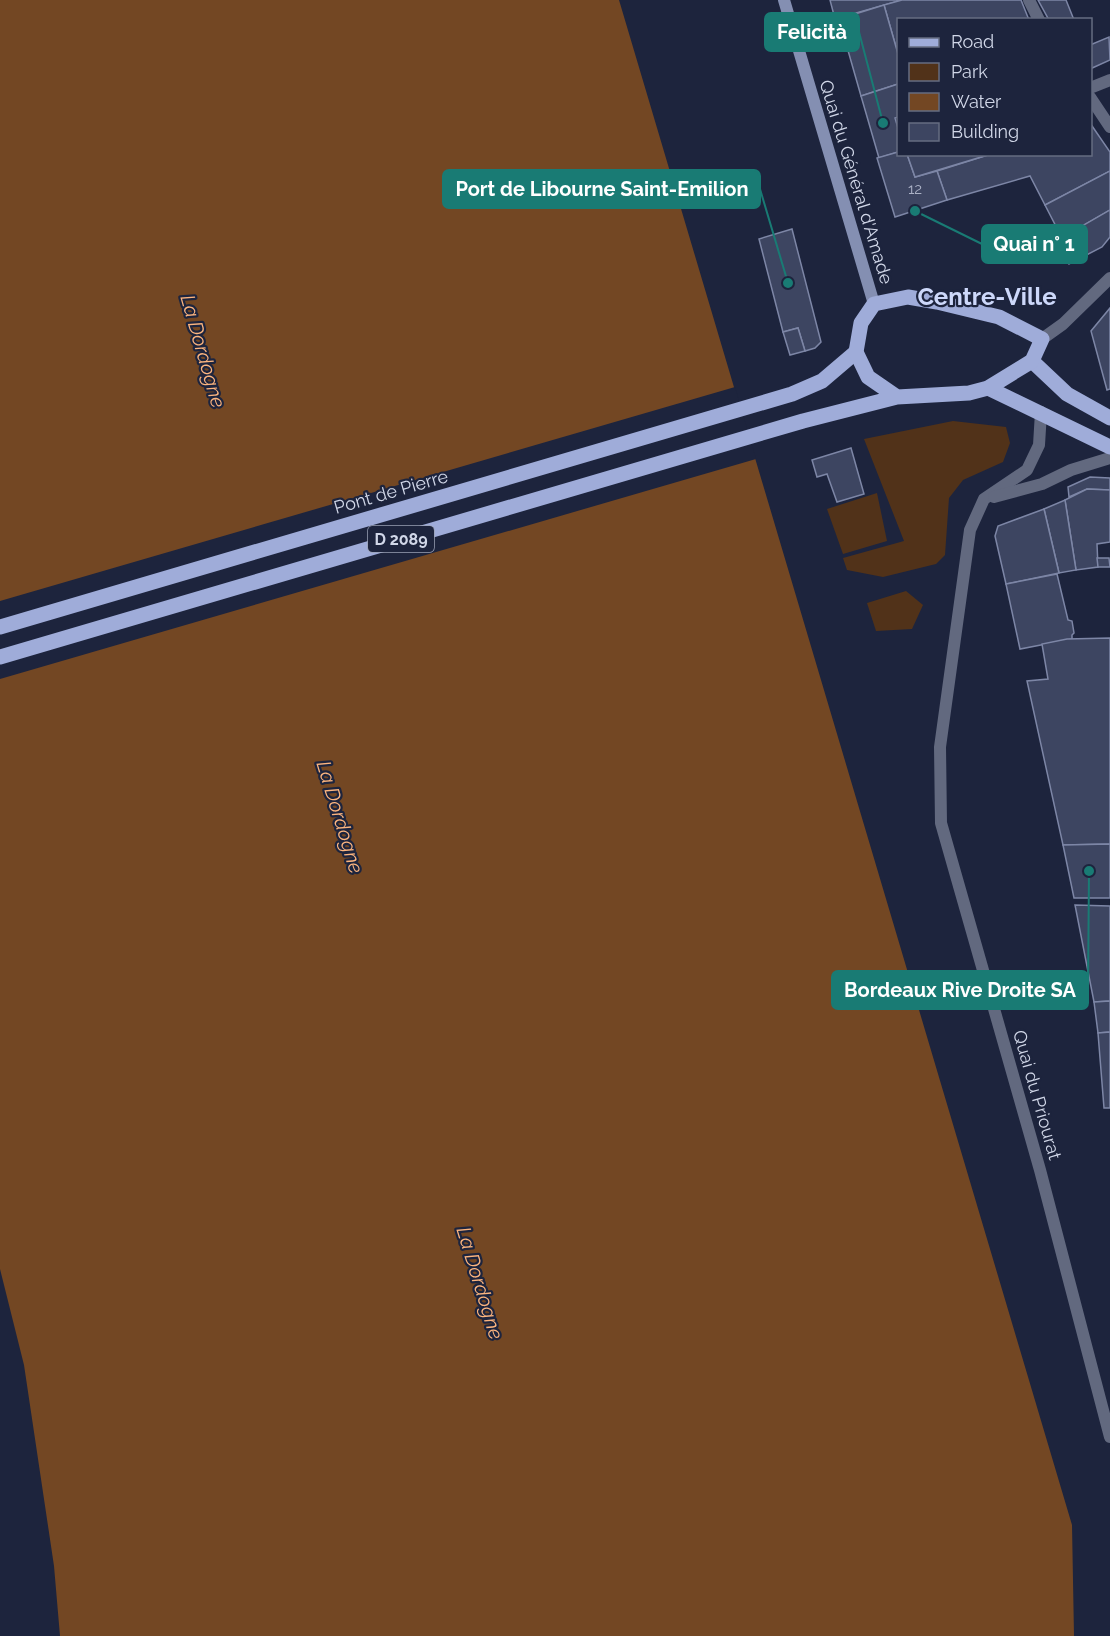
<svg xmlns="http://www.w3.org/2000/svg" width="1110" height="1636" viewBox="0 0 1110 1636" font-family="Raleway,sans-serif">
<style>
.green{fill:#513219}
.water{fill:#734723}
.pier{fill:#1d243d}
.building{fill:#3d4561;stroke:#7d86a6;stroke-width:1.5}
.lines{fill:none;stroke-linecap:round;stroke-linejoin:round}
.minor{stroke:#62697f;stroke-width:12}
.secondary{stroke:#848fb2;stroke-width:12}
.primary{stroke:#9facd9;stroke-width:15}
.labels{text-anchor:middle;stroke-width:4.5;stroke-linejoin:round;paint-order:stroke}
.number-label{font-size:15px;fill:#acb2c6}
.shield{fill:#1d243d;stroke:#9ba1b5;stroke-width:1.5}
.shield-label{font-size:16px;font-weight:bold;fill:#d1d7e8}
.street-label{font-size:18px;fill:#d1d7e8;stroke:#1d243d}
.water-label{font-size:20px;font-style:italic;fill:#fcb57f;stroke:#1d243d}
.district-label{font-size:24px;font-weight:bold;fill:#cdd8fa;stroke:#1d243d}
.leader{fill:none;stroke:#197b74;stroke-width:2}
.callout-dot{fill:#197b74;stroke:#1d243d;stroke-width:2}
.callout{fill:#197b74;stroke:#197b74;stroke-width:2}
.callout-label{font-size:20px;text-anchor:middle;font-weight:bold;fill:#fff}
</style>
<rect width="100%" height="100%" fill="#1d243d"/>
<g class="green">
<polygon points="953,421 1006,427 1010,443 1003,462 963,480 949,498 945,555 936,564 883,577 847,570 843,558 904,541 864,439"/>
<polygon points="877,493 887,541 843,554 827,509"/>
<polygon points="906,591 923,605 912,629 876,631 867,603"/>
</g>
<polygon class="water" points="0,0 619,0 1072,1525 1074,1636 60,1636 54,1566 24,1365 0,1269"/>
<polygon class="pier" points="735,387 756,459 0,679 0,601"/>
<g class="building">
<polygon points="830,0 902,0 835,19"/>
<polygon points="902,0 1021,0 1029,20 898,20 898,54 884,5"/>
<polygon points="1038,0 1066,0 1074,20 1049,20"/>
<polygon points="884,5 898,54 898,84 861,96 839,19"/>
<polygon points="1109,37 1110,60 1090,69 1090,45"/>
<polygon points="898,84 898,117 895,118 898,128 898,152 879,158 861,96"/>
<polygon points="1090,123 1110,152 1110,171 1045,205 1030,176 947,200 937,171 991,154 1090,154"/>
<polygon points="898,152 898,154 907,154 915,177 937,171 947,200 895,217 877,158"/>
<polygon points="907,154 991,154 915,177"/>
<polygon points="1110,171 1110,210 1062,238 1045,205"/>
<polygon points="1110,210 1110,237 1102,247 1069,264 1061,238"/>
<polygon points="792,229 821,342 815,348 805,351 798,328 783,332 759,239"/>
<polygon points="1110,308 1110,389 1107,390 1091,331"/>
<polygon points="798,328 805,351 790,355 783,332"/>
<polygon points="851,448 864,494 837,502 827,474 817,477 812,460"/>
<polygon points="1090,477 1110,478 1110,490 1087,489 1069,497 1068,487"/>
<polygon points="1087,489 1110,490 1110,542 1097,544 1098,567 1076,570 1065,500"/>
<polygon points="1065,500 1076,570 1059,573 1044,509"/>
<polygon points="1044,509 1059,573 1006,584 995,536 998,526"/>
<polygon points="1097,558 1109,558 1110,567 1098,567"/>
<polygon points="1057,574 1068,620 1072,621 1074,633 1072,635 1072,639 1020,649 1006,584"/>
<polygon points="1110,638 1110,844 1063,845 1027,681 1048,679 1042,644 1067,639"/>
<polygon points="1110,844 1110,898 1074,898 1063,845"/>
<polygon points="1075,905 1110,906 1110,1001 1094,1002"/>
<polygon points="1110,1001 1110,1032 1098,1033 1094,1002"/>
<polygon points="1110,1032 1110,1108 1104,1108 1098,1033"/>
</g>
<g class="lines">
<g class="minor">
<polyline points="1029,0 1039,20"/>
<polyline points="1090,88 1110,80"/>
<polyline points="1090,97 1110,127"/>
<polyline points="1042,339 1063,324 1110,278"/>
<polyline points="1041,412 1039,445 1027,470 984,499 970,530 940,747 941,823 1040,1170 1110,1437"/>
<polyline points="994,497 1042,484 1071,470 1110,458"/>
</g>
<polyline class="secondary" points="784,0 874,304"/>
<g class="primary">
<polyline points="1032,361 1067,394 1110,418"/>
<polyline points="988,388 1110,447"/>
<polyline points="0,627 792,394 822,381 856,352"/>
<polyline points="0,657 803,421 897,397 969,393 988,388 1032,361 1042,339 999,317 937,302 908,297 874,304 861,323 856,352 868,377 897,397"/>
</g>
</g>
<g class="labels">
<g class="number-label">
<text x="915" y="194">12</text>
</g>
<rect class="shield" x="368" y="526" width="66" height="26" rx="4.5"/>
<g class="shield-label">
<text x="401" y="545">D 2089</text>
</g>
<g class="street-label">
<text transform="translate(856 182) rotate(73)" y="6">Quai du Général d'Amade</text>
<text transform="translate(391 492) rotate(-16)" y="6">Pont de Pierre</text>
<text transform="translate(1037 1095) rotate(74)" y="6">Quai du Priourat</text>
</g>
<g class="water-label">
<text transform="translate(203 351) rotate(74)" y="7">La Dordogne</text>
<text transform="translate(340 817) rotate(73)" y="7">La Dordogne</text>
<text transform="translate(480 1283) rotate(73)" y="7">La Dordogne</text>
</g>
<g class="district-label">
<text x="987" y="305">Centre-Ville</text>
</g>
</g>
<path class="leader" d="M883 123L859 32M788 283L760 189M915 211L982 244M1089 871L1088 990"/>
<g class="callout-dot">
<circle cx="883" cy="123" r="6"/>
<circle cx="788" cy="283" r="6"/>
<circle cx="915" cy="211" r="6"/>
<circle cx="1089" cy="871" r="6"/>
</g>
<g class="callout">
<rect x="765" y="13" width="94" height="38" rx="6"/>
<rect x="443" y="170" width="317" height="38" rx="6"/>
<rect x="982" y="225" width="105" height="38" rx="6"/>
<rect x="832" y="971" width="256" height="38" rx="6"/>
</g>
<g class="callout-label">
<text x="812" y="39">Felicità</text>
<text x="602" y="196">Port de Libourne Saint-Emilion</text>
<text x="1034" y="251">Quai n° 1</text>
<text x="960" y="997">Bordeaux Rive Droite SA</text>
</g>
<rect x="897" y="18" width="195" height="138" fill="#1d243d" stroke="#656c81" stroke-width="1.5"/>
<rect x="909" y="38" width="30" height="9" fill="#9facd9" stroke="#656c81" stroke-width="1.5"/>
<text x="951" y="48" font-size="18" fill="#d1d7e8">Road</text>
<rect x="909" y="63" width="30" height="18" fill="#513219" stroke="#656c81" stroke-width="1.5"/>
<text x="951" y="78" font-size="18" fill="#d1d7e8">Park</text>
<rect x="909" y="93" width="30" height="18" fill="#734723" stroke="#656c81" stroke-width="1.5"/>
<text x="951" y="108" font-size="18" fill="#d1d7e8">Water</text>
<rect x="909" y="123" width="30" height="18" fill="#3d4561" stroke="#656c81" stroke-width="1.5"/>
<text x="951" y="138" font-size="18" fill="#d1d7e8">Building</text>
</svg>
